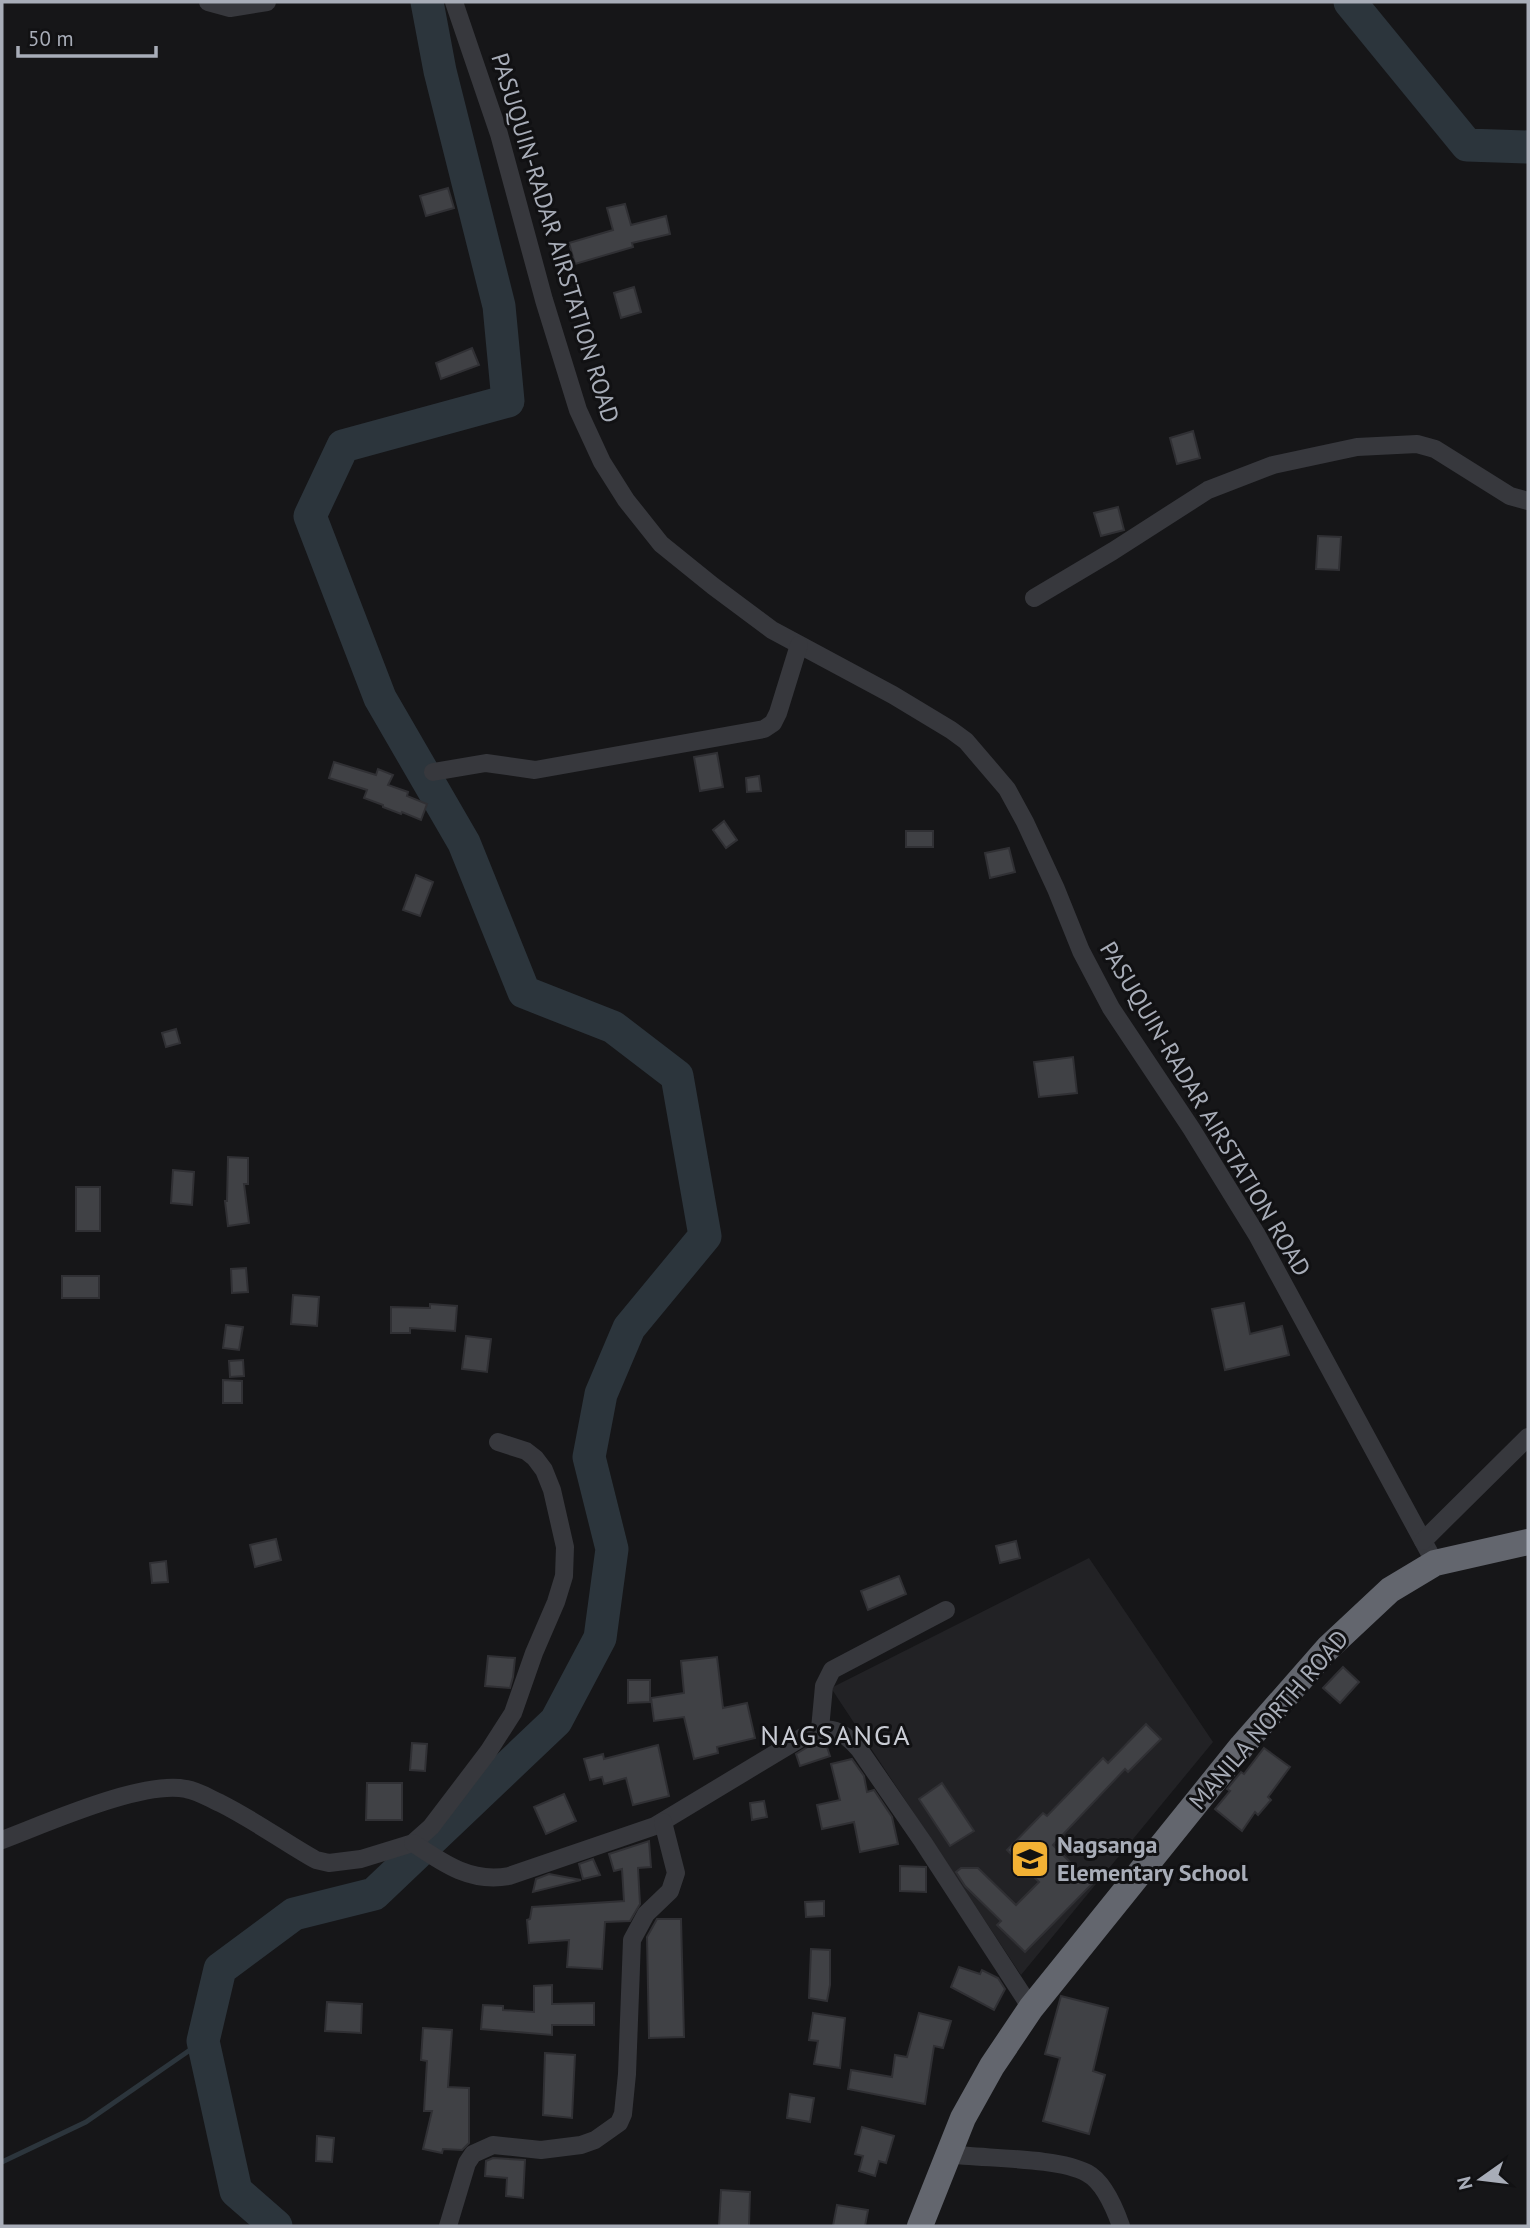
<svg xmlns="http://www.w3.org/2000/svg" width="1530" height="2228" viewBox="0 0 1530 2228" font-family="'PT Sans',sans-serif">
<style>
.built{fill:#222225}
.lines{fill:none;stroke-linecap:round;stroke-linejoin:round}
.stream{stroke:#2c353c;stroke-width:5}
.river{stroke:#2c353c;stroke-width:33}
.building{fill:#404145;stroke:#303034;stroke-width:2}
.minor{stroke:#37383d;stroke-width:18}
.highway{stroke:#63666e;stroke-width:26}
.labels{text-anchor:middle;stroke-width:6;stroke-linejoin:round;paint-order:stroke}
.street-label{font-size:24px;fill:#a8adb8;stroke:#111113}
.poi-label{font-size:24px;font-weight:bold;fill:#a8adb8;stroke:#111113;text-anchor:start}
.quarter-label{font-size:28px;letter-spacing:2px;fill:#c9ccd4;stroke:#111113}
</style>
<rect width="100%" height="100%" fill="#161618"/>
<polygon class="built" points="1089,1558 1213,1742 1021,1975 831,1688"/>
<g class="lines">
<polyline class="stream" points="2,2162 86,2122 203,2041"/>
<g class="river">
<polyline points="1350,2 1467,145 1528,147"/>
<polyline points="276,2226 236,2191 203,2041 220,1969 294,1914 374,1894 556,1721 600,1638 612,1549 589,1457 601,1394 629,1328 705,1236 677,1076 613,1027 524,992 464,843 380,698 310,516 343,446 508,401 499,306 440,71 427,2"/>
</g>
</g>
<g class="building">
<polygon points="448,188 454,208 426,216 420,196"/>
<polygon points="625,204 631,225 666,216 670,234 632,243 633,247 575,264 569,243 613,230 607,208"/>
<polygon points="634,287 641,312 621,318 614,293"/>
<polygon points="472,348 479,365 441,379 436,363"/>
<polygon points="1193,431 1200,458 1177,464 1170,438"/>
<polygon points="1118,507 1124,530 1101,536 1094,513"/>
<polygon points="1318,536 1341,537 1339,570 1316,569"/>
<polygon points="717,753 723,787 700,791 694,757"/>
<polygon points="334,762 376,775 378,769 393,775 388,785 408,792 407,796 427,804 421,820 402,812 401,814 383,807 383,805 364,798 367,790 329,778"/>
<polygon points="759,776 761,791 747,792 746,778"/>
<polygon points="724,821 737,840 726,848 713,830"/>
<rect x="906" y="831" width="27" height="16"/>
<polygon points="1009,848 1015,872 990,878 985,853"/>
<polygon points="416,875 433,882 420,916 403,910"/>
<polygon points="176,1029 180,1043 166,1047 162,1033"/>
<polygon points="1073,1057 1077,1093 1039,1097 1034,1062"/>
<polygon points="228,1157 248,1158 248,1184 244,1184 249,1223 228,1226 225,1201 227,1201"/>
<polygon points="173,1170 194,1172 192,1205 171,1203"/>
<rect x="76" y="1187" width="24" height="44"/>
<polygon points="246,1268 248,1292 232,1293 231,1269"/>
<rect x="62" y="1276" width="37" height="22"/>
<polygon points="293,1295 319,1297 317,1326 291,1324"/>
<polygon points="1244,1303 1250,1334 1282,1326 1289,1355 1225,1370 1212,1309"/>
<polygon points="430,1304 457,1306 455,1331 410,1328 410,1333 391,1333 391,1307 430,1308"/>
<polygon points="226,1325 243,1327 239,1350 223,1348"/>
<polygon points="466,1336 491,1339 487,1372 462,1369"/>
<polygon points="243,1360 244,1376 230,1377 229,1361"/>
<polygon points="223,1380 242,1381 242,1403 223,1403"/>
<polygon points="276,1539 281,1560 255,1567 250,1545"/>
<polygon points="1016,1541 1020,1558 1000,1563 996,1546"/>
<polygon points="166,1561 168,1582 152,1583 150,1563"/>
<polygon points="899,1576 906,1594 868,1610 861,1591"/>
<polygon points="488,1656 515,1658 513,1677 510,1688 485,1686"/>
<polygon points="717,1657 723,1708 747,1703 755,1738 717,1747 718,1753 694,1759 684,1717 654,1721 651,1698 684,1693 681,1661"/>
<polygon points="1343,1667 1359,1682 1340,1703 1323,1688"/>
<polygon points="628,1680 650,1680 650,1702 628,1703"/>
<polygon points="1146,1724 1161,1739 1128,1772 1125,1769 1053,1845 1092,1884 1025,1952 997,1925 1001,1921 965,1886 956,1872 961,1868 978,1868 1016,1905 1039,1882 1007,1850 1043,1813 1047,1816 1103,1758 1108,1763"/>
<polygon points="825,1741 830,1756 800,1766 796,1754 811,1745"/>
<polygon points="412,1743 427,1744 425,1771 410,1770"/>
<polygon points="658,1745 669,1796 633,1805 626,1778 604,1784 602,1777 590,1780 584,1759 603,1754 604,1759"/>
<polygon points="1264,1748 1290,1767 1268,1797 1271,1800 1258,1815 1255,1812 1242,1831 1215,1809 1230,1791 1227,1789 1241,1772 1244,1774"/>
<polygon points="852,1759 864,1776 867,1792 874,1790 892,1817 898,1844 860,1852 854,1822 822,1829 817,1805 840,1800 831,1764"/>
<polygon points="367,1783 402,1783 402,1820 366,1820"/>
<polygon points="942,1783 974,1831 950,1846 919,1799"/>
<polygon points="564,1794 576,1821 546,1834 534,1807"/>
<polygon points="764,1801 767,1817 752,1820 750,1803"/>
<polygon points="649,1841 651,1867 638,1868 640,1904 630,1921 605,1922 602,1969 567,1967 569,1940 529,1943 527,1920 530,1919 532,1907 624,1901 622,1869 614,1871 609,1854"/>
<polygon points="593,1859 600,1875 583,1879 579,1864"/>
<polygon points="900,1866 926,1867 926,1892 900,1891"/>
<polygon points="549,1874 581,1880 533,1892 536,1879"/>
<polygon points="824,1901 824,1916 806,1917 805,1902"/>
<polygon points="657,1919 681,1919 684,2037 649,2038 647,1937"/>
<polygon points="811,1949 830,1950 830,1985 827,2001 809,1998"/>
<polygon points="959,1967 980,1974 982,1970 998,1978 1005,1989 994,2010 951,1987"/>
<polygon points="552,1985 552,2004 594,2003 594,2025 552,2025 552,2035 481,2029 483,2005 503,2006 503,2010 534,2012 534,1986"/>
<polygon points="1061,1996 1108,2008 1093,2071 1105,2075 1089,2134 1043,2121 1060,2058 1045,2054"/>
<polygon points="327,2002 362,2004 361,2033 325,2031"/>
<polygon points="813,2013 845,2018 840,2068 814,2064 818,2041 809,2040"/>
<polygon points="919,2013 951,2021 943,2048 934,2046 925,2104 848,2089 851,2070 892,2077 895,2055 907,2057"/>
<polygon points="423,2028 452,2030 448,2087 469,2088 469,2143 462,2150 443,2149 442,2153 423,2149 432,2111 424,2111 427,2061 421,2060"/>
<polygon points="545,2053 575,2055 572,2118 543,2115"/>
<polygon points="790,2094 814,2098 810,2122 787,2118"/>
<polygon points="862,2127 894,2136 886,2163 879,2161 875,2176 859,2171 863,2156 855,2154"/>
<polygon points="317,2136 334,2138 332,2162 316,2161"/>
<polygon points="493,2158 525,2160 523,2198 506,2196 507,2178 485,2176 486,2161"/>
<polygon points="721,2190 750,2192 749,2226 719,2226"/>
<polygon points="837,2205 868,2210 865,2226 833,2226"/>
</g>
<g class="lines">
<g class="minor">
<polyline points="208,2 230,8 267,2"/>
<polyline points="454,2 499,134 544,300 578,410 602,462 626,500 661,544 713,586 772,630 893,695 951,730 966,741 1007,789 1025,822 1056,889 1081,951 1111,1008 1191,1128 1257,1235 1435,1563"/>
<polyline points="1034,598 1113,551 1208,490 1273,465 1357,447 1417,444 1435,449 1510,496 1528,501"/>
<polyline points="433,772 486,763 535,770 764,729 773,723 778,713 799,645"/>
<polyline points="1423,1541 1528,1437"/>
<polyline points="820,1729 824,1686 832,1670 946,1610"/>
<path d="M 2,1840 C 45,1824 142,1780 186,1789 C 198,1791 209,1798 220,1803 C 254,1820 284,1842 316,1860 L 329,1863 L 361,1859 L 413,1843 L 431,1827 L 488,1752 L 513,1713 L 534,1653 L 556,1602 L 564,1576 L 565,1547 L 552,1490 L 544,1470 L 535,1458 L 526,1451 L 498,1442"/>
<path d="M 413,1843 C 444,1864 471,1883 509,1876 L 655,1826 L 806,1735 C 831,1724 842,1730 859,1749 L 923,1842 L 1031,2008"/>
<path d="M 948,2154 C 984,2159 1058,2157 1087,2173 C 1104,2182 1115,2209 1121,2226"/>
<polyline points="448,2226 467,2163 473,2154 493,2145 541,2150 581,2145 595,2140 619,2123 623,2114 627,2074 632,1940 646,1914 670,1891 676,1873 663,1822"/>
</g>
<polyline class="highway" points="920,2226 963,2118 992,2066 1031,2008 1242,1746 1328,1648 1390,1590 1435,1563 1528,1542"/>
</g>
<defs>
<g id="school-square" transform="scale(2.0125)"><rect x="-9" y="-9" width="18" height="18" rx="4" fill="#f2b134" stroke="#111113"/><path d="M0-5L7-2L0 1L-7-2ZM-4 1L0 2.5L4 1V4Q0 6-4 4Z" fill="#111"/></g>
</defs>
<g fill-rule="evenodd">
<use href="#school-square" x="1030" y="1859"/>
</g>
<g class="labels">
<g class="street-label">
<text transform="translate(555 238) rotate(73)" y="8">PASUQUIN-RADAR AIRSTATION ROAD</text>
<text transform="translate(1205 1109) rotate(59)" y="8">PASUQUIN-RADAR AIRSTATION ROAD</text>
<text transform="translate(1269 1720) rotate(-49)" y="8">MANILA NORTH ROAD</text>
</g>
<g class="poi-label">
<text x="1057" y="1853">Nagsanga<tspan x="1057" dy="28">Elementary School</tspan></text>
</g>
<g class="quarter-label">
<text x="836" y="1745">NAGSANGA</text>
</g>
</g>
<rect width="1530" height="2228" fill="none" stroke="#a8adb8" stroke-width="7"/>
<g transform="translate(1481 2179) rotate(256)" stroke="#111113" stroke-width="5" paint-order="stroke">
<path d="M0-5L12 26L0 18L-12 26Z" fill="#a8adb8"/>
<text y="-10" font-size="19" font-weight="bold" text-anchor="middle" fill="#a8adb8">N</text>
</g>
<path d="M18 46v10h138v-10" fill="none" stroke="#a8adb8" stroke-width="3.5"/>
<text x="28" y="46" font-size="21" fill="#a8adb8" stroke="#111113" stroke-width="5" paint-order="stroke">50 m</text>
</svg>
